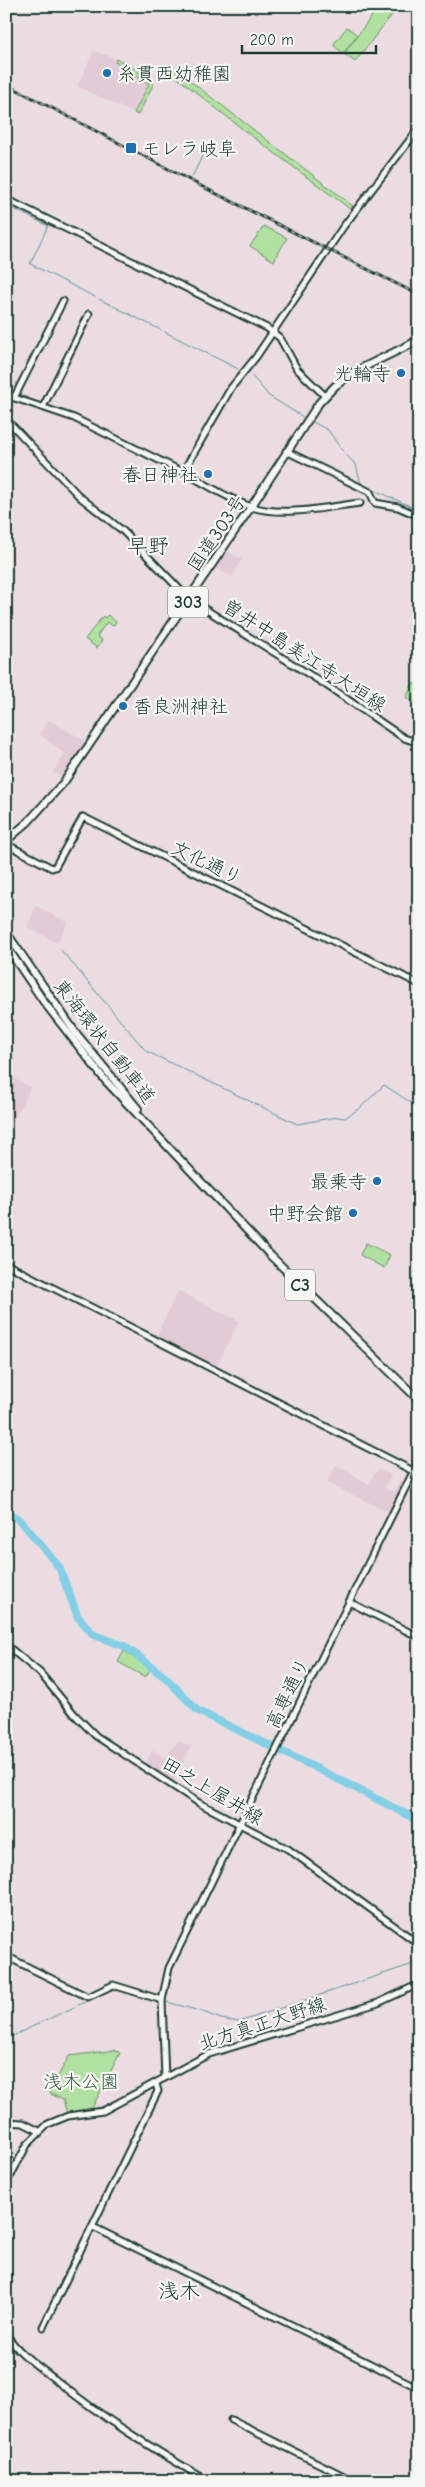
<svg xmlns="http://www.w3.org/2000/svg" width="425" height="2487" viewBox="0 0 425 2487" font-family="'Comic Neue','Klee One',sans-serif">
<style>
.built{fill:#e3cad7}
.green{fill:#b0e1a0;stroke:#688f6a}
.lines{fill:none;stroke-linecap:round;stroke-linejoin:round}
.stream{stroke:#5c959e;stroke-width:1}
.river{stroke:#84cfe5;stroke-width:8}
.secondary-casing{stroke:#1f3d34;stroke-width:9}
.highway-casing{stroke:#1f3d34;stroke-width:10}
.secondary{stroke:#f6f6f2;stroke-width:5}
.highway{stroke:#f6f6f2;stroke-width:6}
.rail-casing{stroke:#1f3d34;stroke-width:3}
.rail{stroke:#f6f6f2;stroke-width:1;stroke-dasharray:4;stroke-linecap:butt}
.poi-dot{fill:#1f6fb2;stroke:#f6f6f2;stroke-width:2}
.labels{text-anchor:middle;stroke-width:4.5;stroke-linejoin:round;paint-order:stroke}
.shield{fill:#f6f6f2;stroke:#60746d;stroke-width:1}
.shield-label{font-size:18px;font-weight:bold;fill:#1f3d34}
.poi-label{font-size:19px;fill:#1f3d34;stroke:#f6f6f2;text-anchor:end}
.street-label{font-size:19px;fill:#1f3d34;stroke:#f6f6f2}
.park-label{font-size:19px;fill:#3c5e4a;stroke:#f6f6f2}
.quarter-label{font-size:21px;fill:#1f3d34;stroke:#f6f6f2}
</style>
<rect width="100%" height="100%" fill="#ebdce2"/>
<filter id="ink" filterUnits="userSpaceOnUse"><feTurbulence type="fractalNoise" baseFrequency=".02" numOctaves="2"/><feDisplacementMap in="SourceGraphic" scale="10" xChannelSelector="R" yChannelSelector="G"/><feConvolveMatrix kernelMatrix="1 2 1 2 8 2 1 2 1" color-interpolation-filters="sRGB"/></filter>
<g filter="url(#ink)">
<g class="built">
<polygon points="94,51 115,58 115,63 148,84 133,113 77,86"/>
<polygon points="224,550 242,559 232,577 213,567"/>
<polygon points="49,720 87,742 62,778 53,772 65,754 39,734"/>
<polygon points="36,906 68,922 57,943 27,927"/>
<polygon points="6,1075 31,1087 6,1135"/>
<polygon points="178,1291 239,1321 216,1368 155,1338"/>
<polygon points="336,1465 369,1484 377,1469 391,1475 385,1488 393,1492 400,1480 404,1482 389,1512 327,1483"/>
<polygon points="178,1741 191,1747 173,1782 146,1764 152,1750 165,1758"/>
</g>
<g class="green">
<polygon points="379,6 398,7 355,62 344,54"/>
<polygon points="347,27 357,35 343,53 333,45"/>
<polygon points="116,59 128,64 154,83 138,115 134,113 149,84 115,62"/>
<polygon points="168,64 353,206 350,209 245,131 165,68"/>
<polygon points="264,226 287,238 274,261 250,246"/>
<polygon points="108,615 116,622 113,626 107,622 97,636 102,640 97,648 85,639 103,616 105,618"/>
<polygon points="413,683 419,686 419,705 406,698"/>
<polygon points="366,1243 390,1255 384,1268 360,1255"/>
<polygon points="124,1651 151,1669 145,1677 118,1662"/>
<polygon points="115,2050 120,2053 92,2108 67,2113 63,2100 49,2093 69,2056"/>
</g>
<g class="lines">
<g class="stream">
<polyline points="192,177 208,144"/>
<polyline points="6,205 48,226 30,264 95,297"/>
<polyline points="99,299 161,330"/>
<polyline points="165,332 238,369"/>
<polyline points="252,376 269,396 303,417"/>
<polyline points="311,421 328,430 341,449 356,465 361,484 419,510"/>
<polyline points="61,950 146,1051 297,1124 337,1117 345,1118 360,1108 384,1085 419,1108"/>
<polyline points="167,2002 200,2011 221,2019 239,2022 419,1962"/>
<polyline points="6,2039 87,2001"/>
</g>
<polyline class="river" points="6,1513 17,1518 26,1527 59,1567 78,1617 94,1635 124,1646 135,1654 166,1678 198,1711 316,1768 410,1816 419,1825"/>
<g class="secondary-casing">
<g id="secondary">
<polyline points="6,199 267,328 280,338 297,369 325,396"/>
<polyline points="6,395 74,418 183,472"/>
<polyline points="14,398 63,301"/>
<polyline points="43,407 89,314"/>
<polyline points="6,419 80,497 123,531 189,599 326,685 404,738 419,743"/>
<polyline points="286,451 370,492 375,503 398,507 419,516"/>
<path d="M 360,503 C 328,507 283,517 252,507 C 229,500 205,483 183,472 L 231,388 L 256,357 L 343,227 L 419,128"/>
<polyline points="6,844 52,868 55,867 83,817 419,984"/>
<polyline points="6,1264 419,1474"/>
<polyline points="349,1602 419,1637"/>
<polyline points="6,1645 40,1673 75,1715 96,1736 199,1803 288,1849 419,1944"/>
<polyline points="6,1956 88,1997 113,1985 162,2000"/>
<polyline points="165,2078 162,2000 169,1968 419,1460"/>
<polyline points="6,2122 23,2123 39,2131"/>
<polyline points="6,2184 27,2145 48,2124 68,2116 103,2111 209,2054 378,2003 419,1984"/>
<polyline points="93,2227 419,2388"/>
<polyline points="43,2327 158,2091 156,2084"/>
<path d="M 6,2334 C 18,2353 39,2367 57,2381 C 104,2419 155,2450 208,2481"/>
<polyline points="231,2420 354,2481"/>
</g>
</g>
<g class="highway-casing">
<g id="highway">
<polyline points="6,841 28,822 64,782 251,507 319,403 335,386 354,372 419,340"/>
<polyline points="6,932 75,1032 138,1109"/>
<polyline points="6,946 44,1002 105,1080 271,1256 419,1400"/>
</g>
</g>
<use href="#secondary" class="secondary"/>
<use href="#highway" class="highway"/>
<g class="rail-casing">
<polyline id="rail" points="6,84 201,186 419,295"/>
</g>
<use href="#rail" class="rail"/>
</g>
</g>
<g class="poi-dot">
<circle cx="107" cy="73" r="5"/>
<rect x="125" y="142" width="12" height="12" rx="2.5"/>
<circle cx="401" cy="373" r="5"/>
<circle cx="208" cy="474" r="5"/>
<circle cx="123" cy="706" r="5"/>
<circle cx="377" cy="1181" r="5"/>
<circle cx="353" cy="1213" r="5"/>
</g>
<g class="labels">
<g class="shield">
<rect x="168" y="586.5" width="40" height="31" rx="4"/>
<rect x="285" y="1269.5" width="30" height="31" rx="4"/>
</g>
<g class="shield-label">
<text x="188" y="608">303</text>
<text x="300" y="1291">C3</text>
</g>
<g class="poi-label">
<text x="117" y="80" text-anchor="start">糸貫西幼稚園</text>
<text x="142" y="155" text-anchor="start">モレラ岐阜</text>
<text x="391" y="380">光輪寺</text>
<text x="198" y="481">春日神社</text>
<text x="133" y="713" text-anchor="start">香良洲神社</text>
<text x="367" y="1188">最乗寺</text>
<text x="343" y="1220">中野会館</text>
</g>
<g class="street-label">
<text transform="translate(216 533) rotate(-56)" y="7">国道303号</text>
<text transform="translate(305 655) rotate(33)" y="7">曽井中島美江寺大垣線</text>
<text transform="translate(207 862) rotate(26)" y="7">文化通り</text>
<text transform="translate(105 1041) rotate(52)" y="7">東海環状自動車道</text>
<text transform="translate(287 1693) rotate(-64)" y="7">高専通り</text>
<text transform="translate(213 1790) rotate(31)" y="7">田之上屋井線</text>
<text transform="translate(262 2023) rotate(-18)" y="7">北方真正大野線</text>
</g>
<g class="park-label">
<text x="81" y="2088">浅木公園</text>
</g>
<g class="quarter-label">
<text x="148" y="553">早野</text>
<text x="179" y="2298">浅木</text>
</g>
</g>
<rect width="425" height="2487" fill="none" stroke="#f6f6f2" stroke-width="25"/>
<rect x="12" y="12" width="400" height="2462" fill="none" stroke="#1f3d34" stroke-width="2" filter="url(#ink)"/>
<path d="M242 45v8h134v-8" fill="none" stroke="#1f3d34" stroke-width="2.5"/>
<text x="250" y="45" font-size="15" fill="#1f3d34" stroke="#f6f6f2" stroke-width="4" paint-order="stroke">200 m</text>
</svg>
